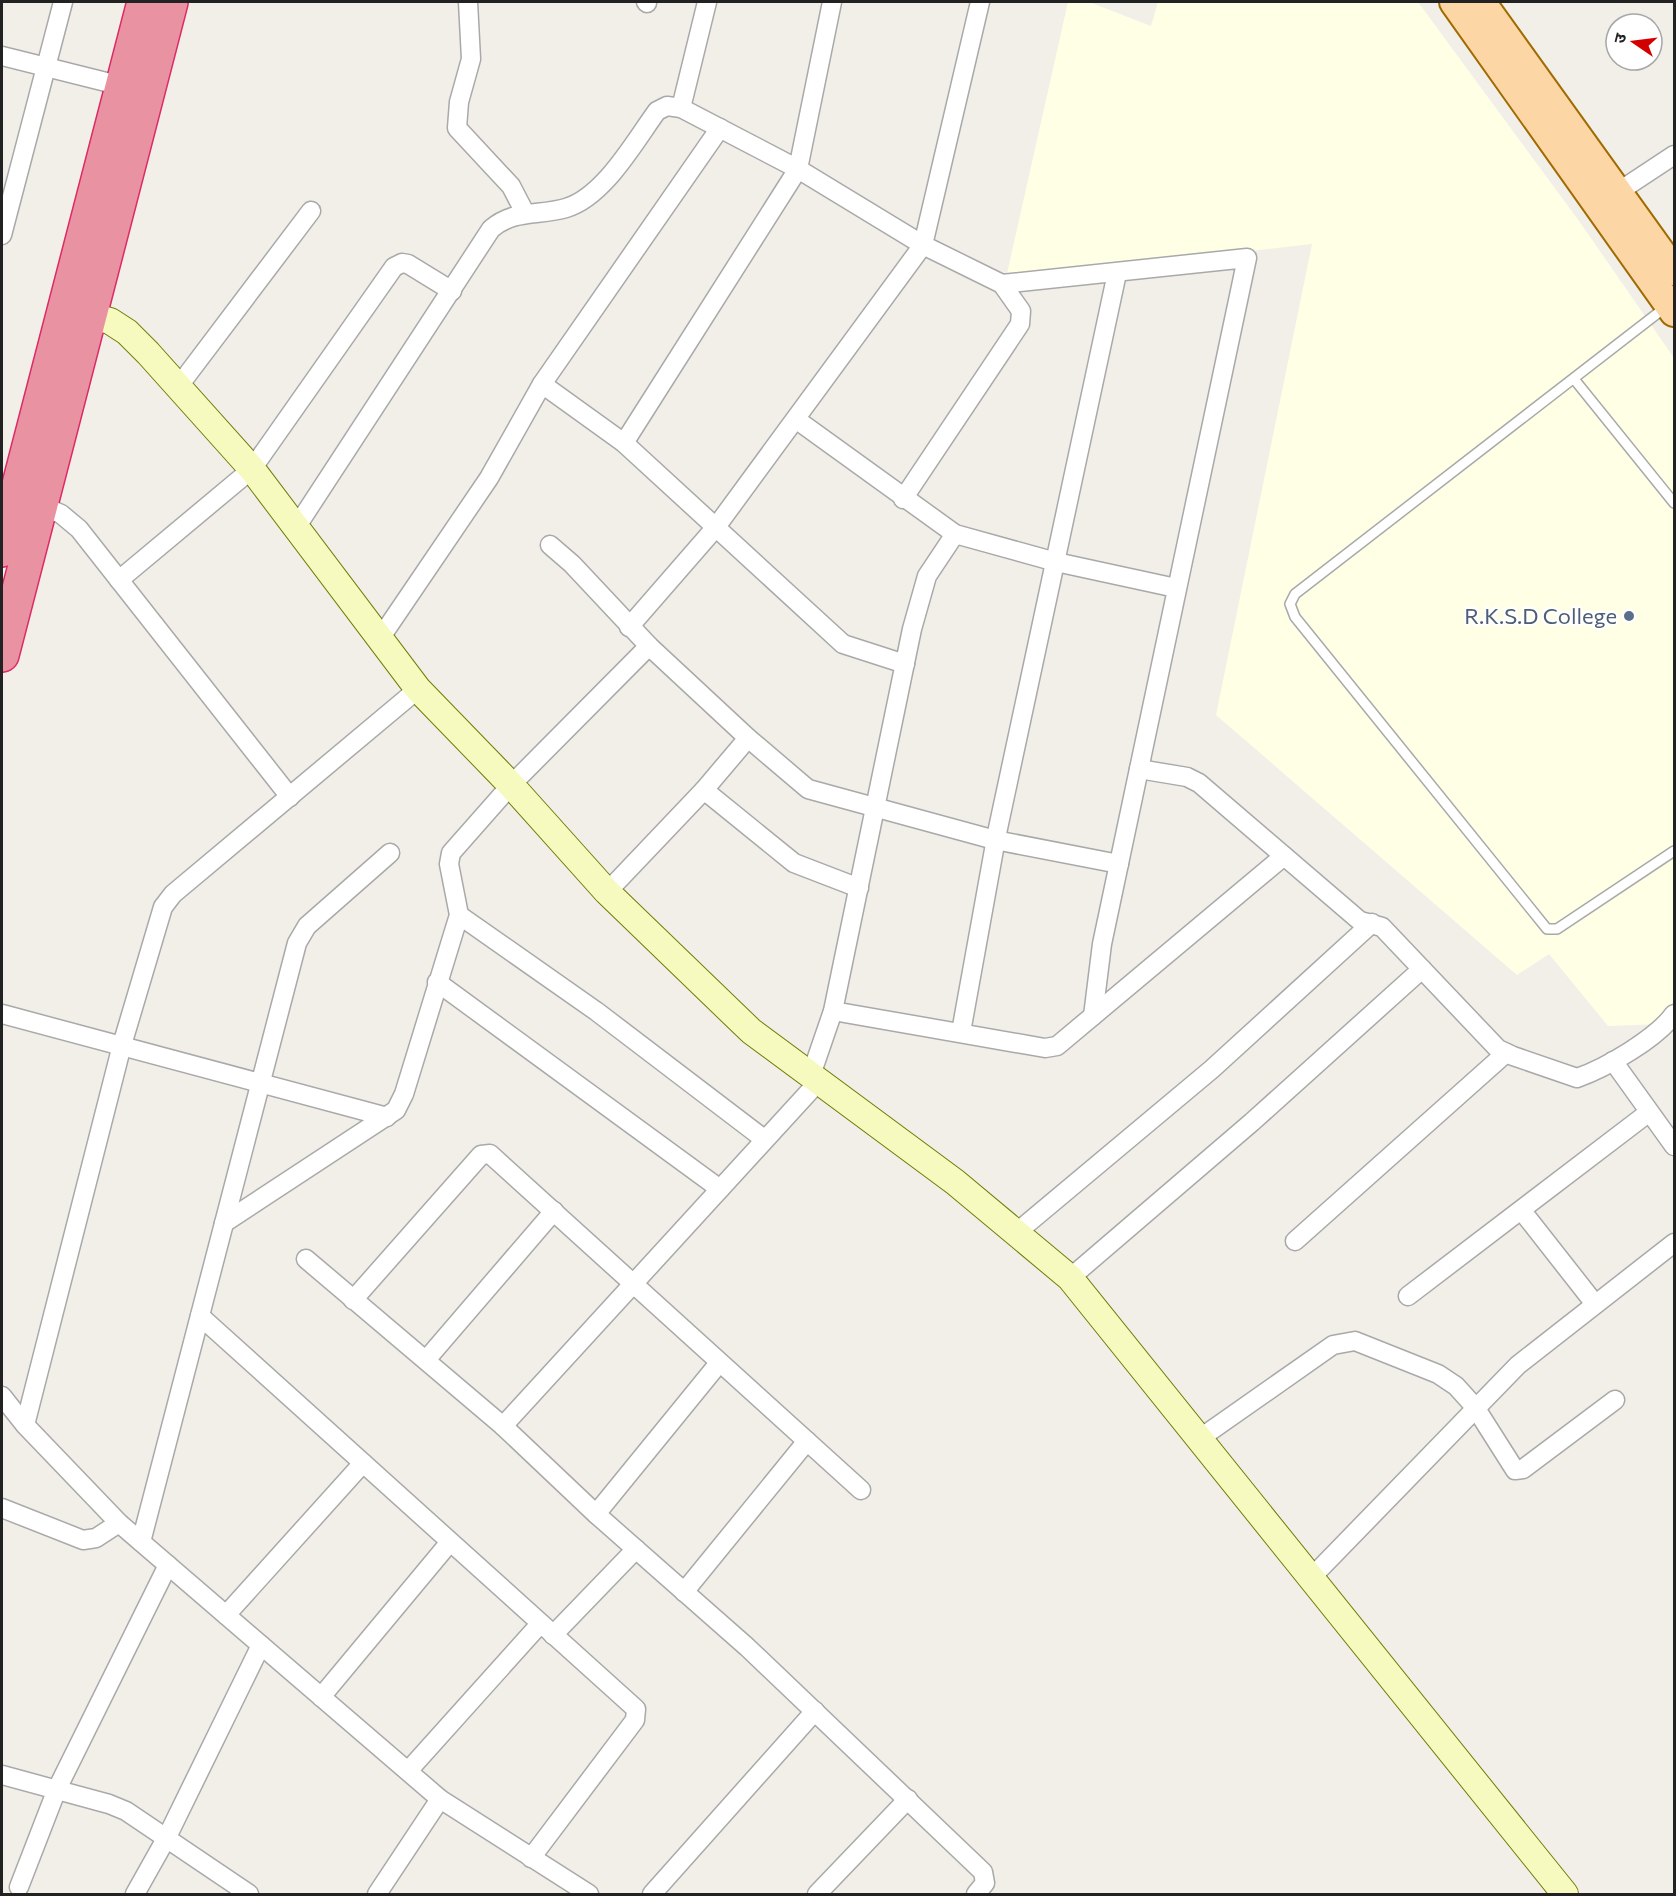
<svg xmlns="http://www.w3.org/2000/svg" width="1676" height="1896" viewBox="0 0 1676 1896" font-family="Commissioner,'Noto Sans Devanagari',sans-serif">
<style>
.education{fill:#ffffe5}
.lines{fill:none;stroke-linecap:round;stroke-linejoin:round}
.lane-casing{stroke:#a9a9a9;stroke-width:12}
.street-casing{stroke:#a9a9a9;stroke-width:21}
.secondary-casing{stroke:#707d05;stroke-width:28}
.primary-casing{stroke:#a06b00;stroke-width:32}
.highway-casing{stroke:#dc2a67;stroke-width:36}
.lane{stroke:#fff;stroke-width:9}
.street{stroke:#fff;stroke-width:18}
.secondary{stroke:#f7fabf;stroke-width:26}
.primary{stroke:#fcd6a4;stroke-width:28}
.highway{stroke:#e892a2;stroke-width:33}
.service-dot{fill:#5c6f8a;stroke:#fff;stroke-width:2}
.labels{text-anchor:middle;stroke-width:4.5;stroke-linejoin:round;paint-order:stroke}
.service-label{font-size:22px;fill:#4e5e75;stroke:#fff;text-anchor:end}
</style>
<rect width="100%" height="100%" fill="#f2efe9"/>
<polygon class="education" points="1068,2 1089,2 1151,26 1158,2 1418,2 1579,221 1674,358 1674,1009 1663,1024 1608,1026 1549,954 1517,975 1216,715 1312,244 1006,278"/>
<g class="lines">
<g class="lane-casing">
<g id="lane">
<polyline points="1667,306 1295,594 1290,604 1295,617 1547,929 1557,929 1674,851"/>
<polyline points="1574,379 1674,503"/>
</g>
</g>
<g class="street-casing">
<g id="street">
<polyline points="468,2 471,59 459,102 457,128 511,186 525,213"/>
<polyline points="646,2 647,3"/>
<polyline points="2,56 122,86"/>
<polyline points="681,108 707,2"/>
<polyline points="1618,192 1674,155"/>
<polyline points="2,235 63,2"/>
<polyline points="1002,284 1247,258 1102,944 1093,1016"/>
<polyline points="542,384 624,443 843,644 905,664"/>
<polyline points="178,387 311,211"/>
<polyline points="797,420 955,534 1056,562 1176,588"/>
<polyline points="624,443 798,169 832,2"/>
<polyline points="41,505 61,514 79,529 290,797"/>
<path d="M 297,526 L 491,229 C 514,209 539,216 566,208 C 604,197 635,141 657,111 L 667,106 L 681,108 L 798,169 L 923,245 L 1002,284 L 1021,311 L 1020,324 L 903,499"/>
<polyline points="550,545 572,564 649,646 748,738 808,789 995,840 1119,864"/>
<polyline points="119,580 252,469 394,267 402,263 408,264 452,291"/>
<polyline points="629,627 716,527 923,245 980,2"/>
<polyline points="381,637 489,478 542,384 720,128"/>
<path d="M 1139,769 L 1187,777 L 1199,783 L 1360,921 L 1382,927 L 1498,1049 L 1513,1056 L 1577,1078 C 1606,1068 1657,1038 1674,1014"/>
<polyline points="704,790 794,863 859,888"/>
<polyline points="607,892 704,790 748,738"/>
<polyline points="459,915 596,1011 764,1139"/>
<polyline points="437,982 720,1189"/>
<polyline points="833,1011 1045,1048 1057,1046 1284,856"/>
<polyline points="2,1014 387,1117"/>
<polyline points="961,1032 997,833 1117,273"/>
<polyline points="1613,1061 1674,1146"/>
<polyline points="811,1075 833,1011 912,629 927,576 955,534"/>
<polyline points="1522,1211 1595,1304"/>
<polyline points="224,1223 396,1110 404,1094 459,915 449,864 451,853 511,785 649,646"/>
<polyline points="1016,1233 1212,1069 1372,923"/>
<polyline points="1295,1241 1506,1053"/>
<polyline points="306,1259 503,1426 596,1514 747,1647 983,1872 985,1883 976,1894"/>
<polyline points="1070,1278 1252,1122 1422,969"/>
<polyline points="1408,1296 1648,1113"/>
<polyline points="353,1300 481,1155 490,1154 861,1490"/>
<polyline points="200,1316 636,1709 635,1720 531,1858"/>
<polyline points="426,1360 554,1211"/>
<polyline points="2,1396 25,1425 119,1523 440,1799 589,1894"/>
<polyline points="25,1425 122,1045 163,907 173,894 418,689"/>
<polyline points="503,1426 819,1081"/>
<polyline points="1199,1439 1333,1345 1355,1341 1438,1374 1456,1386 1475,1407 1515,1470 1523,1469 1615,1400"/>
<polyline points="2,1508 83,1540 96,1538 119,1523"/>
<polyline points="596,1514 719,1363"/>
<polyline points="141,1542 297,943 307,926 390,853"/>
<polyline points="1311,1578 1518,1365 1674,1243"/>
<polyline points="684,1592 807,1441"/>
<polyline points="226,1615 363,1463"/>
<polyline points="553,1635 636,1549"/>
<polyline points="321,1697 450,1542"/>
<polyline points="408,1771 540,1624"/>
<polyline points="2,1775 109,1804 126,1811 249,1894"/>
<polyline points="19,1887 57,1789 168,1565"/>
<polyline points="135,1894 167,1837 261,1645"/>
<polyline points="377,1894 440,1799"/>
<polyline points="652,1894 815,1711"/>
<polyline points="817,1894 908,1799"/>
</g>
</g>
<g class="secondary-casing">
<polyline id="secondary" points="72,311 110,321 127,332 148,353 252,469 418,689 511,785 607,892 751,1031 955,1182 1070,1278 1565,1894"/>
</g>
<g class="primary-casing">
<g id="primary">
<polyline points="1454,2 1674,312"/>
<polyline points="1481,2 1674,271"/>
</g>
</g>
<g class="highway-casing">
<g id="highway">
<polyline points="2,550 144,2"/>
<polyline points="2,655 171,2"/>
</g>
</g>
<use href="#lane" class="lane"/>
<use href="#street" class="street"/>
<use href="#secondary" class="secondary"/>
<use href="#primary" class="primary"/>
<use href="#highway" class="highway"/>
</g>
<circle class="service-dot" cx="1629" cy="616" r="6"/>
<g class="labels">
<g class="service-label">
<text x="1617" y="624">R.K.S.D College</text>
</g>
</g>
<rect width="1676" height="1896" fill="none" stroke="#222222" stroke-width="6"/>
<g transform="translate(1634 42) rotate(284)"><circle r="28" fill="#ffffff" stroke="#a7a7a7" stroke-width="1.5"/>
<path d="M0-4.5L10 22L0 15L-10 22Z" fill="#d40000"/>
<text y="-9" font-size="16" font-weight="bold" text-anchor="middle" fill="#222222">उ</text>
</g>
</svg>
